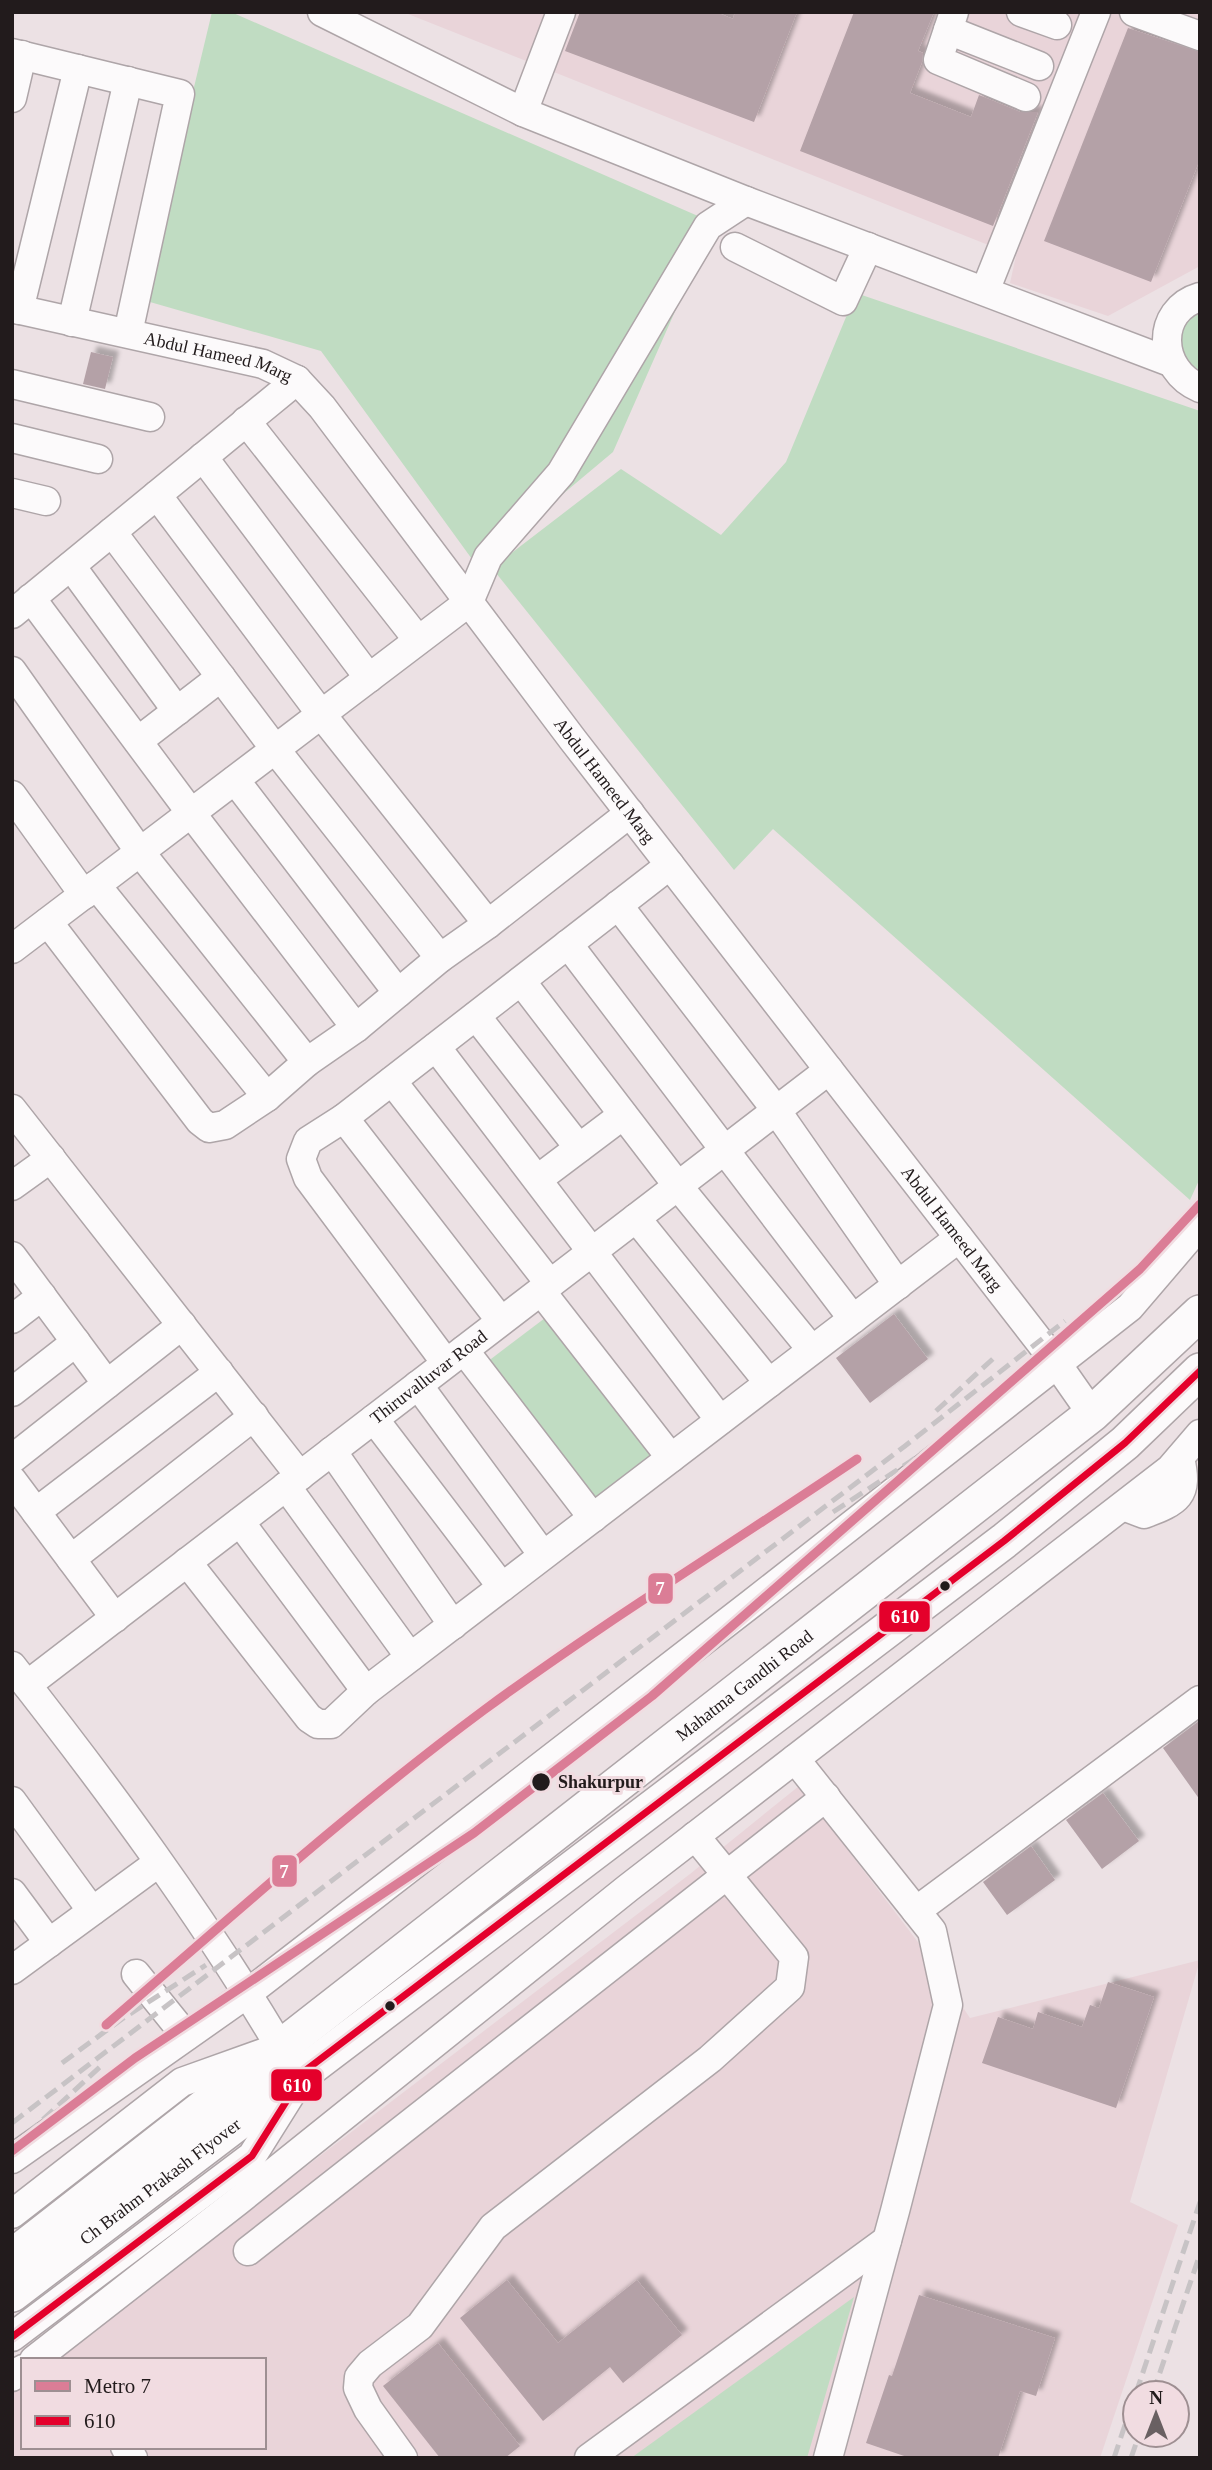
<svg xmlns="http://www.w3.org/2000/svg" width="1212" height="2470" viewBox="0 0 1212 2470" font-family="'Times New Roman',serif">
<style>
.built{fill:#e9d4d9}
.green{fill:#c0dcc2}
.building{fill:#b4a1a7;filter:url(#shadow)}
.lines{fill:none;stroke-linecap:round;stroke-linejoin:round}
.minor-casing{stroke:#aea5a8;stroke-width:31}
.major-casing{stroke:#aea5a8;stroke-width:38}
.minor{stroke:#fcfafb;stroke-width:28}
.major{stroke:#fcfafb;stroke-width:35}
.rail{stroke:#c7c3c5;stroke-width:5;stroke-dasharray:14 7;stroke-linecap:butt}
.bus-1-casing{stroke:#f1dce1;stroke-width:12}
.bus-1{stroke:#e4002b;stroke-width:7}
.metro-1-casing{stroke:#f1dce1;stroke-width:14}
.metro-1{stroke:#db7d96;stroke-width:9}
.bus-dot{fill:#221b1c;stroke:#f1dce1;stroke-width:2.5}
.labels{text-anchor:middle;stroke-width:6;stroke-linejoin:round;paint-order:stroke}
.street-label{font-size:18px;fill:#221b1c;stroke:#f1dce1}
.stop-label{font-size:18px;font-weight:bold;fill:#221b1c;stroke:#f1dce1;text-anchor:start}
.line-badge{stroke:#f1dce1;stroke-width:2.5}
.badge-label{font-size:19px;text-anchor:middle;font-weight:bold;fill:#fff}
</style>
<defs>
<filter id="shadow"><feDropShadow dx="6" dy="-6" stdDeviation="2" flood-color="#0004"/></filter>
</defs>
<rect width="100%" height="100%" fill="#ece1e4"/>
<g class="built">
<polygon points="403,12 1200,12 1200,266 1108,316 1010,283 1016,256"/>
<polygon points="799,1786 927,1954 970,2018 1200,1960 1130,2202 1178,2225 1100,2458 12,2458 12,2390 23,2382 23,2447 264,2447 264,2360 52,2360 690,1874"/>
</g>
<g class="green">
<polygon points="212,12 231,12 714,223 613,452 477,566 321,351 143,300"/>
<polygon points="856,293 1200,411 1200,1178 1190,1200 773,829 734,870 492,568 621,469 721,535 786,462"/>
<polygon points="1200,304 1200,378 1191,373 1176,342 1190,310"/>
<polygon points="549,1315 658,1456 592,1506 483,1365"/>
<polygon points="854,2297 807,2458 631,2458"/>
</g>
<g class="building">
<polygon points="580,12 716,12 733,19 735,12 797,12 754,122 565,51"/>
<polygon points="854,12 934,12 918,51 923,53 922,62 910,93 971,117 979,95 1020,112 1038,112 993,226 800,151"/>
<polygon points="1128,28 1200,52 1200,159 1151,282 1044,241"/>
<polygon points="91,352 113,357 105,389 83,384"/>
<polygon points="894,1314 928,1359 870,1403 836,1358"/>
<polygon points="1199,1721 1200,1722 1200,1800 1163,1748"/>
<polygon points="1103,1793 1139,1841 1102,1869 1066,1820"/>
<polygon points="1031,1846 1055,1880 1007,1915 983,1882"/>
<polygon points="1108,1982 1154,1997 1116,2108 982,2063 998,2017 1033,2029 1038,2012 1082,2027 1090,2005 1099,2008"/>
<polygon points="507,2280 558,2343 637,2280 682,2335 623,2383 610,2367 543,2421 460,2318"/>
<polygon points="919,2295 1055,2338 1036,2396 1020,2391 998,2458 910,2458 866,2443 889,2375 892,2376"/>
<polygon points="438,2343 520,2446 505,2458 440,2458 383,2386"/>
</g>
<g class="lines">
<g class="minor-casing">
<g id="minor">
<polyline points="322,12 523,112 746,201 1170,362"/>
<polyline points="954,12 938,60 1026,97"/>
<polyline points="1021,12 1057,25"/>
<polyline points="1134,12 1200,36"/>
<polyline points="948,30 1039,66"/>
<polyline points="12,53 180,94 128,333"/>
<polyline points="12,98 22,55"/>
<polyline points="523,112 561,12"/>
<polyline points="735,247 843,301 868,247"/>
<polyline points="985,291 1096,12"/>
<path d="M 1200,297 C 1155,310 1157,370 1200,388"/>
<path id="s1" d="M 12,308 L 263,364 L 297,380 L 322,407 L 573,740 L 1057,1364 L 1092,1414"/>
<polyline points="19,310 78,69"/>
<polyline points="72,322 128,81"/>
<polyline points="12,384 150,417"/>
<polyline points="246,421 418,640"/>
<polyline points="12,438 98,459"/>
<polyline points="203,457 369,678"/>
<polyline points="12,493 46,501"/>
<polyline points="157,495 321,714 488,924"/>
<polyline points="112,532 275,749 440,958"/>
<polyline points="71,566 177,711"/>
<polyline points="31,598 191,813 356,1028"/>
<polyline points="12,614 297,380"/>
<polyline points="12,671 140,852 307,1062"/>
<polyline points="138,741 221,677"/>
<polyline points="235,780 398,993"/>
<polyline points="12,795 84,895"/>
<polyline points="96,885 267,1097"/>
<polyline points="618,905 776,1110 898,1285"/>
<polyline points="48,922 200,1121 209,1128 225,1125 267,1097 307,1062 356,1028 440,958 488,924 630,813"/>
<polyline points="568,944 853,1319"/>
<polyline points="12,949 469,602 488,557 561,473 708,226 746,201"/>
<polyline points="521,981 678,1186 812,1350"/>
<polyline points="476,1016 579,1148"/>
<polyline points="436,1047 720,1420"/>
<polyline points="392,1081 550,1284"/>
<polyline points="12,1109 300,1476"/>
<polyline points="344,1118 501,1321"/>
<polyline points="538,1179 623,1115"/>
<polyline points="12,1186 51,1158"/>
<polyline points="636,1218 769,1383"/>
<polyline points="12,1256 107,1384"/>
<polyline points="541,1291 671,1458"/>
<polyline points="12,1319 42,1296"/>
<polyline points="464,1350 593,1518"/>
<polyline points="446,1363 308,1178 301,1159 308,1141 344,1118 670,865"/>
<polyline points="418,1385 543,1555"/>
<polyline points="12,1392 76,1342"/>
<polyline points="374,1419 502,1587"/>
<polyline points="332,1451 453,1625"/>
<polyline points="12,1459 182,1325"/>
<polyline points="12,1480 115,1618"/>
<polyline points="286,1486 410,1657"/>
<path d="M 1123,1506 L 1144,1514 C 1178,1501 1189,1496 1180,1458"/>
<polyline points="36,1512 219,1372"/>
<polyline points="240,1522 366,1691"/>
<polyline points="71,1559 254,1416"/>
<polyline points="187,1562 309,1718 318,1724 331,1724 366,1691 959,1238"/>
<path d="M 12,1666 C 108,1788 201,1914 280,2047 L 182,2082 L 12,2214"/>
<path id="s2" d="M 27,1685 L 829,1070"/>
<polyline points="795,1759 932,1931 948,2005 895,2211 828,2458"/>
<polyline points="12,1801 92,1911"/>
<polyline points="12,1893 49,1943"/>
<polyline points="916,1911 1200,1700"/>
<polyline points="12,1970 158,1863"/>
<polyline points="136,1974 186,2036"/>
<polyline points="12,2159 248,1993 752,1603 1130,1307 1200,1225"/>
<polyline points="248,2251 826,1797"/>
<polyline points="12,2337 252,2156 299,2081"/>
<polyline points="34,2360 238,2201 628,1888 1170,1469 1200,1434"/>
<polyline points="12,2377 23,2369"/>
<polyline points="125,2447 133,2458"/>
<polyline points="403,2458 368,2409 358,2388 359,2377 370,2364 420,2326 493,2227 710,2059 790,1987 794,1957 695,1836"/>
<polyline points="589,2458 887,2240"/>
</g>
</g>
<g class="major-casing">
<g id="major">
<path id="s3" d="M 12,2257 L 1092,1414 L 1200,1313"/>
<path id="s4" d="M 12,2294 L 1004,1541 L 1125,1443 L 1200,1371"/>
</g>
</g>
<use href="#minor" class="minor"/>
<use href="#major" class="major"/>
<g class="rail">
<polyline points="936,1411 996,1356"/>
<polyline points="833,1512 911,1461 965,1422"/>
<polyline points="62,2063 122,2019 206,1965"/>
<polyline points="12,2123 905,1446 1065,1321"/>
<polyline points="12,2148 102,2065"/>
<polyline points="1136,2393 1200,2202"/>
<polyline points="1153,2393 1200,2254"/>
<polyline points="1114,2458 1135,2395"/>
<polyline points="1131,2458 1139,2435"/>
</g>
<g class="bus-1-casing">
<polyline id="bus-1" points="12,2337 252,2156 306,2070 1004,1541 1125,1443 1200,1371"/>
</g>
<use href="#bus-1" class="bus-1"/>
<g class="metro-1-casing">
<g id="metro-1">
<path d="M 106,2025 C 230,1918 352,1808 484,1710 C 605,1621 733,1543 857,1459"/>
<polyline points="12,2151 135,2058 474,1833 652,1696 1140,1269 1200,1204"/>
</g>
</g>
<use href="#metro-1" class="metro-1"/>
</g>
<g class="bus-dot">
<circle cx="945" cy="1586" r="6"/>
<circle cx="541" cy="1782" r="10"/>
<circle cx="390" cy="2006" r="6"/>
</g>
<g class="labels">
<g class="street-label">
<text dy="6" stroke="none"><textPath href="#s1" startOffset="212">Abdul Hameed Marg</textPath></text>
<text dy="6" stroke="none"><textPath href="#s1" startOffset="800">Abdul Hameed Marg</textPath></text>
<text dy="6" stroke="none"><textPath href="#s1" startOffset="1367">Abdul Hameed Marg</textPath></text>
<text dy="6" stroke="none"><textPath href="#s2" startOffset="506">Thiruvalluvar Road</textPath></text>
<text dy="6" stroke="none"><textPath href="#s3" startOffset="929">Mahatma Gandhi Road</textPath></text>
<text dy="6" stroke="none"><textPath href="#s4" startOffset="186">Ch Brahm Prakash Flyover</textPath></text>
</g>
<g class="stop-label">
<text x="558" y="1788">Shakurpur</text>
</g>
</g>
<g class="line-badge">
<rect x="647" y="1572" width="27" height="33" rx="7" fill="#db7d96"/>
<rect x="878" y="1600" width="53" height="33" rx="7" fill="#e4002b"/>
<rect x="271" y="1854" width="27" height="34" rx="7" fill="#db7d96"/>
<rect x="270" y="2068" width="53" height="34" rx="7" fill="#e4002b"/>
</g>
<g class="badge-label">
<text x="660" y="1595">7</text>
<text x="905" y="1623">610</text>
<text x="284" y="1878">7</text>
<text x="297" y="2092">610</text>
</g>
<rect width="1212" height="2470" fill="none" stroke="#221b1c" stroke-width="28"/>
<rect x="21" y="2358" width="245" height="91" fill="#f1dce1" stroke="#9e8f92" stroke-width="2"/>
<rect x="35" y="2381" width="35" height="10" fill="#db7d96" stroke="#9e8f92" stroke-width="2"/>
<text x="84" y="2393" font-size="21" fill="#221b1c">Metro 7</text>
<rect x="35" y="2416" width="35" height="10" fill="#e4002b" stroke="#9e8f92" stroke-width="2"/>
<text x="84" y="2428" font-size="21" fill="#221b1c">610</text>
<g transform="translate(1156 2414)"><circle r="33" fill="#f1dce1" stroke="#9e8f92" stroke-width="2"/>
<path d="M0-5L12 26L0 18L-12 26Z" fill="#696062"/>
<text y="-10" font-size="19" font-weight="bold" text-anchor="middle" fill="#221b1c">N</text>
</g>
</svg>
